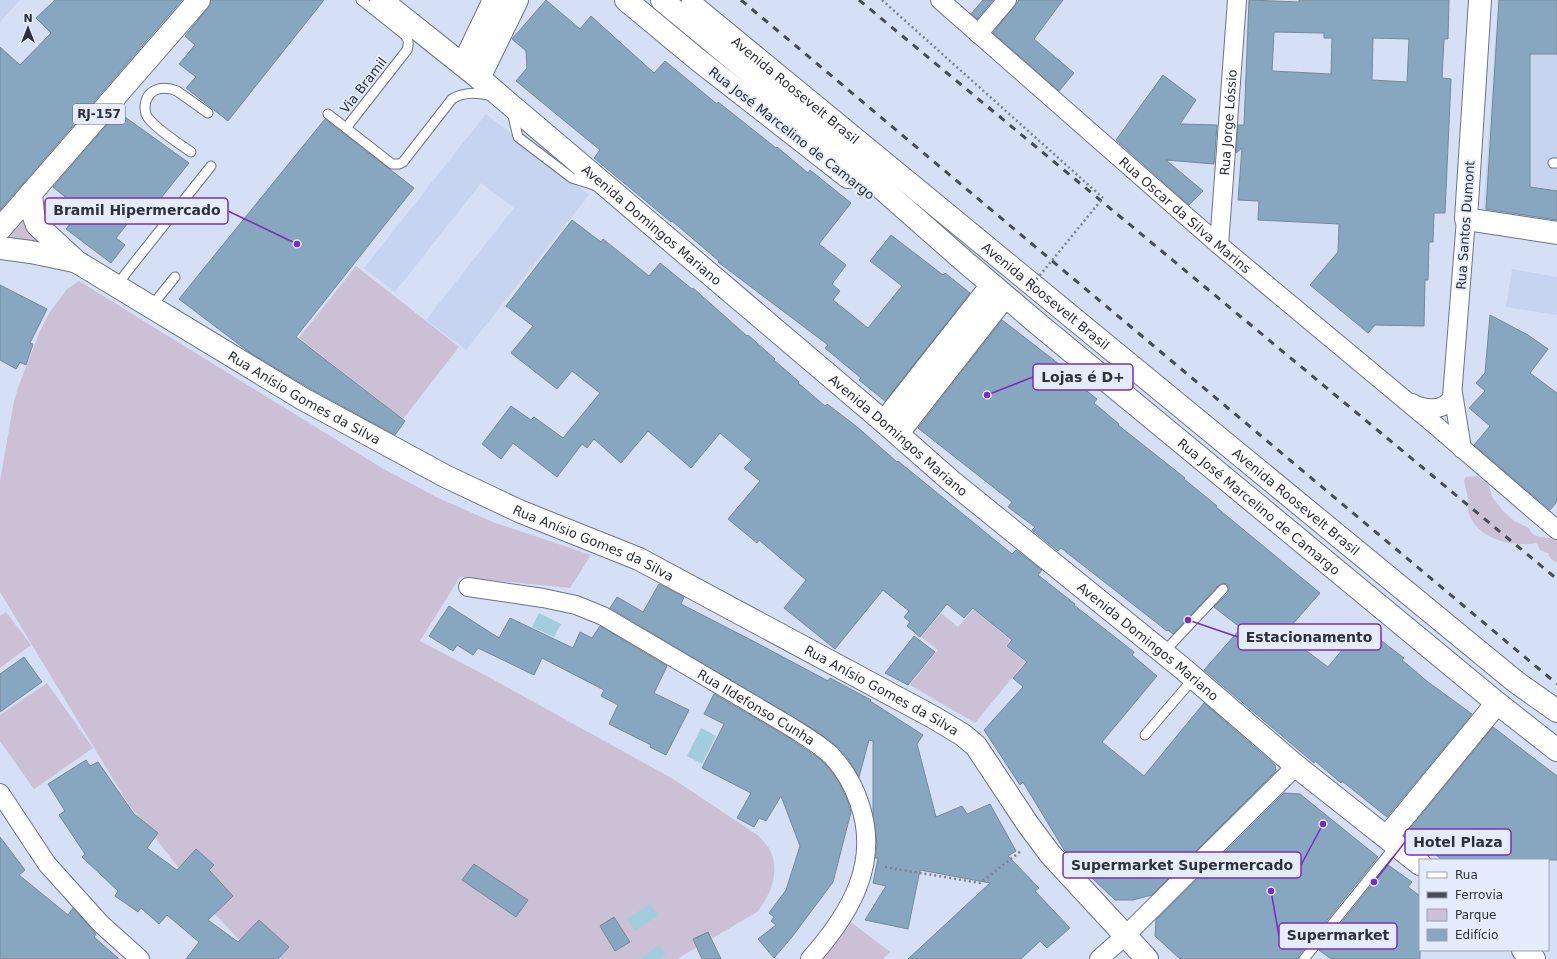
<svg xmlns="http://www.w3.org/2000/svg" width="1557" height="959" viewBox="0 0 1557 959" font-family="'DejaVu Sans',sans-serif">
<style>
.built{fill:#c6d4f0}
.green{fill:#ccc0d7}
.water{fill:#a1cddd}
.building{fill:#87a6c0;stroke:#768998;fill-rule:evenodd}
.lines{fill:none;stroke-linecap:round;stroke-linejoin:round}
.lane-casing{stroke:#6b7488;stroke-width:11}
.street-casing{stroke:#6b7488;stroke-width:20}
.secondary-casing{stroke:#6b7488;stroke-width:24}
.primary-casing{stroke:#6b7488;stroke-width:24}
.path{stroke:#7b8291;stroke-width:2.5;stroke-dasharray:2 3;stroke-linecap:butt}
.lane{stroke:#fff;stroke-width:9}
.street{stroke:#fff;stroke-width:18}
.secondary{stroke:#fff;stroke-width:22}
.primary{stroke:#fff;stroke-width:22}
.rail{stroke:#474c57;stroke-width:3;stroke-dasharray:7 7;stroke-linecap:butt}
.path-bridge{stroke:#7b8291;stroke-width:2.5;stroke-dasharray:2 3;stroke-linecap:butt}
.labels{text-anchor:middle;stroke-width:3.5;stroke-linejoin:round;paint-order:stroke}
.shield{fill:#e4ecfe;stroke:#646974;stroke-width:1}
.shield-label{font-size:12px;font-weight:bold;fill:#2d3139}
.street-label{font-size:13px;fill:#2d3139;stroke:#e4ecfe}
.leader{fill:none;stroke:#7b2cbf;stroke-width:1.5}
.callout-dot{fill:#7b2cbf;stroke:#e4ecfe;stroke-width:1.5}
.callout{fill:#e4ecfe;stroke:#7b2cbf;stroke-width:1.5}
.callout-label{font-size:14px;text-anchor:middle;font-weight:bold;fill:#2d3139}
</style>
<rect width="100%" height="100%" fill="#d5dff5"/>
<g class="built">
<polygon points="0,0 20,0 0,22"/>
<polygon points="1498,0 1557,0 1557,226 1483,214"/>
<polygon points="486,114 589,195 466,350 426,320 514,208 481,183 395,292 364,268"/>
<polygon points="1512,269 1557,277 1557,315 1506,307"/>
</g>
<g class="green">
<polygon points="29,201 69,258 18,246 0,235"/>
<polygon points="356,266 459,347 403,419 299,338"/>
<path d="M 79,281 L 382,468 L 436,497 L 493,522 L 591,555 L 570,588 L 460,577 L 420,641 L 496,681 L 673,779 L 759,836 C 762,840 766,844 769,848 C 781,870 771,895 757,912 L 677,959 L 257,959 L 215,914 L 127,802 L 0,592 L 0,481 L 14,401 L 19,385 L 40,331 L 50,312 L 67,289 Z"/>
<path d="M 1477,476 L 1489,485 L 1492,497 L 1503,511 L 1514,521 L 1529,528 C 1533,540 1545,536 1556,539 L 1557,541 L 1557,562 C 1552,561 1550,558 1548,553 L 1540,550 L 1537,543 C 1514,548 1478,539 1469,514 C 1467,510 1469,503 1468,498 C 1467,492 1465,487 1464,480 L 1465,477 Z"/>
<polygon points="976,606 998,622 994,626 1010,640 1006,646 1025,662 975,723 910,685 938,650 921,637 941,613 958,627"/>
<polygon points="6,612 31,645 0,668 0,616"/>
<polygon points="47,683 93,748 34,789 0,741 0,715"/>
<polygon points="848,920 890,952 883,959 818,959"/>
</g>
<g class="water">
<polygon points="539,613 561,624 554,637 532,627"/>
<polygon points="701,728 716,736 702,764 687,756"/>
<polygon points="650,904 658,915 635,931 627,919"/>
<polygon points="658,945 666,954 660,959 641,959"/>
</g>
<g class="building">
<polygon points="55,0 182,0 0,210 0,47 20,65 51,33 36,18"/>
<polygon points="211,0 324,0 228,121 186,88 196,77 179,64 195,45 185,36 208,8"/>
<polygon points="546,0 580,29 591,16 654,73 665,61 717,104 718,102 776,148 777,147 808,173 810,170 851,203 819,244 846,265 832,284 840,291 833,300 868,328 902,286 870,261 891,235 943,275 945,273 970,293 885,401 859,380 861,378 825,348 828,345 718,262 719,261 672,221 671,222 594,158 600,150 516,81 527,68 526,51 512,39"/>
<polygon points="983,0 993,0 977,19 971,14"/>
<polygon points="1019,0 1063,0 1034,39 1074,73 1059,91 993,33"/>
<path d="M 1249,0 L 1299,2 L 1299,0 L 1449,0 L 1448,39 L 1444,39 L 1442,78 L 1451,79 L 1445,213 L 1434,213 L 1433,242 L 1429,242 L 1428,280 L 1425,280 L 1424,326 L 1375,325 L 1368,333 L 1310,285 L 1338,252 L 1339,224 L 1258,220 L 1259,201 L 1238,200 L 1242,148 L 1236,153 L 1238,125 L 1244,125 ZM 1274,32 L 1324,33 L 1324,38 L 1332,38 L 1331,74 L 1272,71 ZM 1373,38 L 1409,39 L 1407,82 L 1372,80 Z"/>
<polygon points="1499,0 1557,0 1557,54 1530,54 1530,187 1557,191 1557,220 1486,209"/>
<polygon points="1163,75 1196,100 1180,124 1217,125 1214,164 1166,160 1203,191 1189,205 1116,140"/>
<polygon points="118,112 189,163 149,213 141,207 116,238 125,245 111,263 66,229 81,210 53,187"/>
<polygon points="325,119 414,188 296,337 405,421 395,435 309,388 249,352 179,299"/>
<polygon points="572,220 601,242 603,239 649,276 660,263 692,289 693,288 747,336 748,335 775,359 774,360 799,382 798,383 825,406 827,404 856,426 897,462 898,461 1012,554 1016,550 1042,570 1038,575 1075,604 1074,605 1134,652 1132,655 1157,676 1102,742 1144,776 1204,703 1275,765 1276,770 1274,773 1152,895 1133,900 1115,900 1066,853 1023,782 1020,785 984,730 1023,687 1013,678 1027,662 1007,646 1012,640 973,608 964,618 947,604 920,637 907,626 910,622 904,617 909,611 883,590 835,649 784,608 806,580 759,540 757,543 728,519 760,481 744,468 752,460 720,433 691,468 648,431 621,463 594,439 587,448 582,444 557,477 513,443 501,459 482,444 511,406 531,420 534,417 563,438 600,393 572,371 557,389 511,353 533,326 506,306"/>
<polygon points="0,285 47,309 30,343 33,344 26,365 20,362 16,369 0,360"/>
<polygon points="1490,315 1528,335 1548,349 1530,373 1557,393 1557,502 1550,510 1474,445 1490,426 1469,408 1485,391 1476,383 1485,373"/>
<polygon points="1002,320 1059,364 1056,367 1097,399 1094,403 1119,424 1118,425 1185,478 1184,479 1217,506 1216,507 1320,593 1284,634 1328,667 1362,626 1404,658 1402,660 1428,682 1472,714 1387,817 1342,781 1341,783 1315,761 1314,763 1204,670 1241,628 1214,607 1228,593 1229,588 1227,584 1222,583 1219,585 1173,634 1168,630 1167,631 1061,548 1058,551 1032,530 1035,527 1008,507 1012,502 918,428"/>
<polygon points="659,584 684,597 681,604 753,641 828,681 830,678 871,700 870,701 923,735 917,744 936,817 962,806 967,814 990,804 1016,851 1008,856 1039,888 1035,891 1070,928 1047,948 1040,941 1021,959 908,959 990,883 920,870 908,929 865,920 886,886 873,883 878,858 875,858 877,845 873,815 873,741 869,740 859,777 849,760 839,748 818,732 610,608 617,597 643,612"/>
<polygon points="449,606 499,638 510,618 573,648 580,632 592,638 600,626 667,666 654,693 689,710 666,755 650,747 651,745 609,724 618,705 601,696 604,690 542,658 534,675 478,648 473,655 457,645 453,651 429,636"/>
<polygon points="914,636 935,652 908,685 885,673"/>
<polygon points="24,657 42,682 0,712 0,674"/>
<polygon points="714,694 786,736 820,759 828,767 839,782 847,799 851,812 833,882 792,937 774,958 758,939 776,925 771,921 774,917 769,913 786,890 800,846 781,796 766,821 759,818 754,827 737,818 751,793 702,768 724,724 704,714"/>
<polygon points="1493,727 1557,776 1557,860 1442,860 1408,831"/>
<polygon points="86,760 90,766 98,762 134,814 158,833 147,848 177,870 196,849 214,865 209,870 233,896 208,920 238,942 259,920 289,947 278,959 186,959 199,942 167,915 159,924 141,908 138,912 115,896 118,891 82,857 85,854 59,815 65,811 48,784"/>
<polygon points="1284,793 1300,794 1378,857 1299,955 1298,959 1180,959 1155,936 1156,920"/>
<polygon points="0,837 25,870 19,875 68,915 73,908 96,934 94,937 119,959 0,959"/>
<polygon points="474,864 528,900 516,917 462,880"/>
<polygon points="1388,865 1412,882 1408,887 1420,896 1420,959 1331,959 1319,950"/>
<polygon points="614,917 630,942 615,951 600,926"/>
<polygon points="708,932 721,959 702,959 693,939"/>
</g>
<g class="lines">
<g class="lane-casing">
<g id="lane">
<path d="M 361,0 L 405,35 C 409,40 409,44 407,50 L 346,128 L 392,164 L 399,164 L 403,162 L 452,99 C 465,91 479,93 493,96"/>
<polyline points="512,112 518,137 572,178 597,186"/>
<polyline points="328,114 346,128"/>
<path d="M 191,152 C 177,142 160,132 149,119 C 146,116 145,112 145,107 C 146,89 162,85 177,91 L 208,113"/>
<polyline points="1553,163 1557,163"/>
<polyline points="117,286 126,273 211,166"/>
<polyline points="151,307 175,277"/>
<polyline points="1163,653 1223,589"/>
<polyline points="1145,735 1194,678"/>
<polyline points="1304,959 1396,845"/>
</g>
</g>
<g class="street-casing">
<g id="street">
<path id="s1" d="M 940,0 L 1219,245 L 1434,424 L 1557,530"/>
<polyline points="978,34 1007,0"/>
<path id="s2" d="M 1219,245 L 1237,0"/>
<polyline points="1453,393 1462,449"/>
<path d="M 1412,403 C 1424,410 1445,412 1452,397 L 1466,219"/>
<path id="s3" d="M 468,587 L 543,598 L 576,605 L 603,616 L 791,727 C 805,736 819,744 831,755 C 844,769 853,784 859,802 C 881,863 850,914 810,959"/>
<polyline points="0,793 47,864 101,924 140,959"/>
<polyline points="1099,959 1125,936 1296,766"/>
</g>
</g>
<g class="secondary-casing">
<g id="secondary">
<path id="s4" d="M 381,0 L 479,78 L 884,422 L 951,481 L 1181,667 L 1296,766 L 1420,864"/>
<polyline points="626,0 697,59 848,177"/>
<path id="s5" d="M 662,0 L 761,82 L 963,260 L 1037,323 L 1497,703 L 1557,750"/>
<polyline points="1480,0 1466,219 1557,233"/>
<path id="s6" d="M 692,5 L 1516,682 L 1557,711"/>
<polyline points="463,65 494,0"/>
<polyline points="479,78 517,0"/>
<path id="s7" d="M 31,193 L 33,214 L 37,225 L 77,262 L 303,399 L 445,476 L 519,511 L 639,559 L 933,717 L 963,735 L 976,746 L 1027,823 L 1050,854 L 1147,959"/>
<polyline points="0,248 31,252 74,261"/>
<polyline points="884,422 992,285"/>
<polyline points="898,433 1005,296"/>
<polyline points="1387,837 1497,703"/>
<polyline points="1523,950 1534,959"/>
</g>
</g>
<g class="primary-casing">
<polyline id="primary" points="0,229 199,0"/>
</g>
<g class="path">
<polyline points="882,0 1103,198"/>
<polyline points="885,867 980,883 1021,851"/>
</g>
<use href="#lane" class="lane"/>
<use href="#street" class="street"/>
<use href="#secondary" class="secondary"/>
<use href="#primary" class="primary"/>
<g class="rail">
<polyline points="741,0 1557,684"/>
<polyline points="859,0 1557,579"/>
</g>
<polyline class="path-bridge" points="1027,291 1103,198"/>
</g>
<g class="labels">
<rect class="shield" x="73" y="104" width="52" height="20" rx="3"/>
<g class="shield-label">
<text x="99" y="118">RJ-157</text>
</g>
<g class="street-label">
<text transform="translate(363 85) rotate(-52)" y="5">Via Bramil</text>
<text dy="5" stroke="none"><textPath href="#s6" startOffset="134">Avenida Roosevelt Brasil</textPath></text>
<text dy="5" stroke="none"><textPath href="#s2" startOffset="123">Rua Jorge Lóssio</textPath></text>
<text transform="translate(792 133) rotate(38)" y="5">Rua José Marcelino de Camargo</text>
<text dy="5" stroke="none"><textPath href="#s1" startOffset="326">Rua Oscar da Silva Marins</textPath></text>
<text dy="5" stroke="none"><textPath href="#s4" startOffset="352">Avenida Domingos Mariano</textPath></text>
<text transform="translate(1465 225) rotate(-86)" y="5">Rua Santos Dumont</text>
<text dy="5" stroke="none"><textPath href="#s6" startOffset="458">Avenida Roosevelt Brasil</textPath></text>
<text dy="5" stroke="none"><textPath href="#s7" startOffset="352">Rua Anísio Gomes da Silva</textPath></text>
<text dy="5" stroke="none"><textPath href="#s4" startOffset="676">Avenida Domingos Mariano</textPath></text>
<text dy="5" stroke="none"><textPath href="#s6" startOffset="782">Avenida Roosevelt Brasil</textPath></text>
<text dy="5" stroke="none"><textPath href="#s5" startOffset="783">Rua José Marcelino de Camargo</textPath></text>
<text dy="5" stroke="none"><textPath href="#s7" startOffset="676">Rua Anísio Gomes da Silva</textPath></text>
<text dy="5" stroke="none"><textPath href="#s4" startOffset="1000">Avenida Domingos Mariano</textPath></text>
<text dy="5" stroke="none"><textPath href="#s7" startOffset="1000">Rua Anísio Gomes da Silva</textPath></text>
<text dy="5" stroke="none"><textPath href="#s3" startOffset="317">Rua Ildefonso Cunha</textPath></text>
</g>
</g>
<path class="leader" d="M297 244L228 211M987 395L1033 377M1188 620L1238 637M1374 882L1405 842M1323 824L1301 865M1271 891L1279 936"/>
<g class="callout-dot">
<circle cx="297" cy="244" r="4"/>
<circle cx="987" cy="395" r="4"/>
<circle cx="1188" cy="620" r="4"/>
<circle cx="1374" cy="882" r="4"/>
<circle cx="1323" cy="824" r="4"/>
<circle cx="1271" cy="891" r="4"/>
</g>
<g class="callout">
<rect x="45" y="198" width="183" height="26" rx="4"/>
<rect x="1033" y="364" width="100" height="26" rx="4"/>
<rect x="1238" y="624" width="143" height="26" rx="4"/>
<rect x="1405" y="829" width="106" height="26" rx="4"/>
<rect x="1063" y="852" width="238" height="26" rx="4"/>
<rect x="1279" y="923" width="118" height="26" rx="4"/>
</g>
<g class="callout-label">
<text x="137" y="215">Bramil Hipermercado</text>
<text x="1083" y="382">Lojas é D+</text>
<text x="1309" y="642">Estacionamento</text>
<text x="1458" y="847">Hotel Plaza</text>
<text x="1182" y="870">Supermarket Supermercado</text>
<text x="1338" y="940">Supermarket</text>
</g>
<rect x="1419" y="859" width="130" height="92" fill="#e4ecfe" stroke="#9ba1af"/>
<rect x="1427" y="872" width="20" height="6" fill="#ffffff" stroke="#9ba1af"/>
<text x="1455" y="879" font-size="12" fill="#2d3139">Rua</text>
<rect x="1427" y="892" width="20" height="6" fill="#474c57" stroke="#9ba1af"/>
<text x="1455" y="899" font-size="12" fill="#2d3139">Ferrovia</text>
<rect x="1427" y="909" width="20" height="12" fill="#ccc0d7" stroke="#9ba1af"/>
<text x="1455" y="919" font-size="12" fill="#2d3139">Parque</text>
<rect x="1427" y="929" width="20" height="12" fill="#87a6c0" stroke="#9ba1af"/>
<text x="1455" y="939" font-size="12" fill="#2d3139">Edifício</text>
<g transform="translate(28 28)" stroke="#e4ecfe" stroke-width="3" paint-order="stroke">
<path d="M0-3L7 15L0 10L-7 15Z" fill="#2d3139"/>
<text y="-6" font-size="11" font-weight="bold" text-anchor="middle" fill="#2d3139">N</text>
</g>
</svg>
